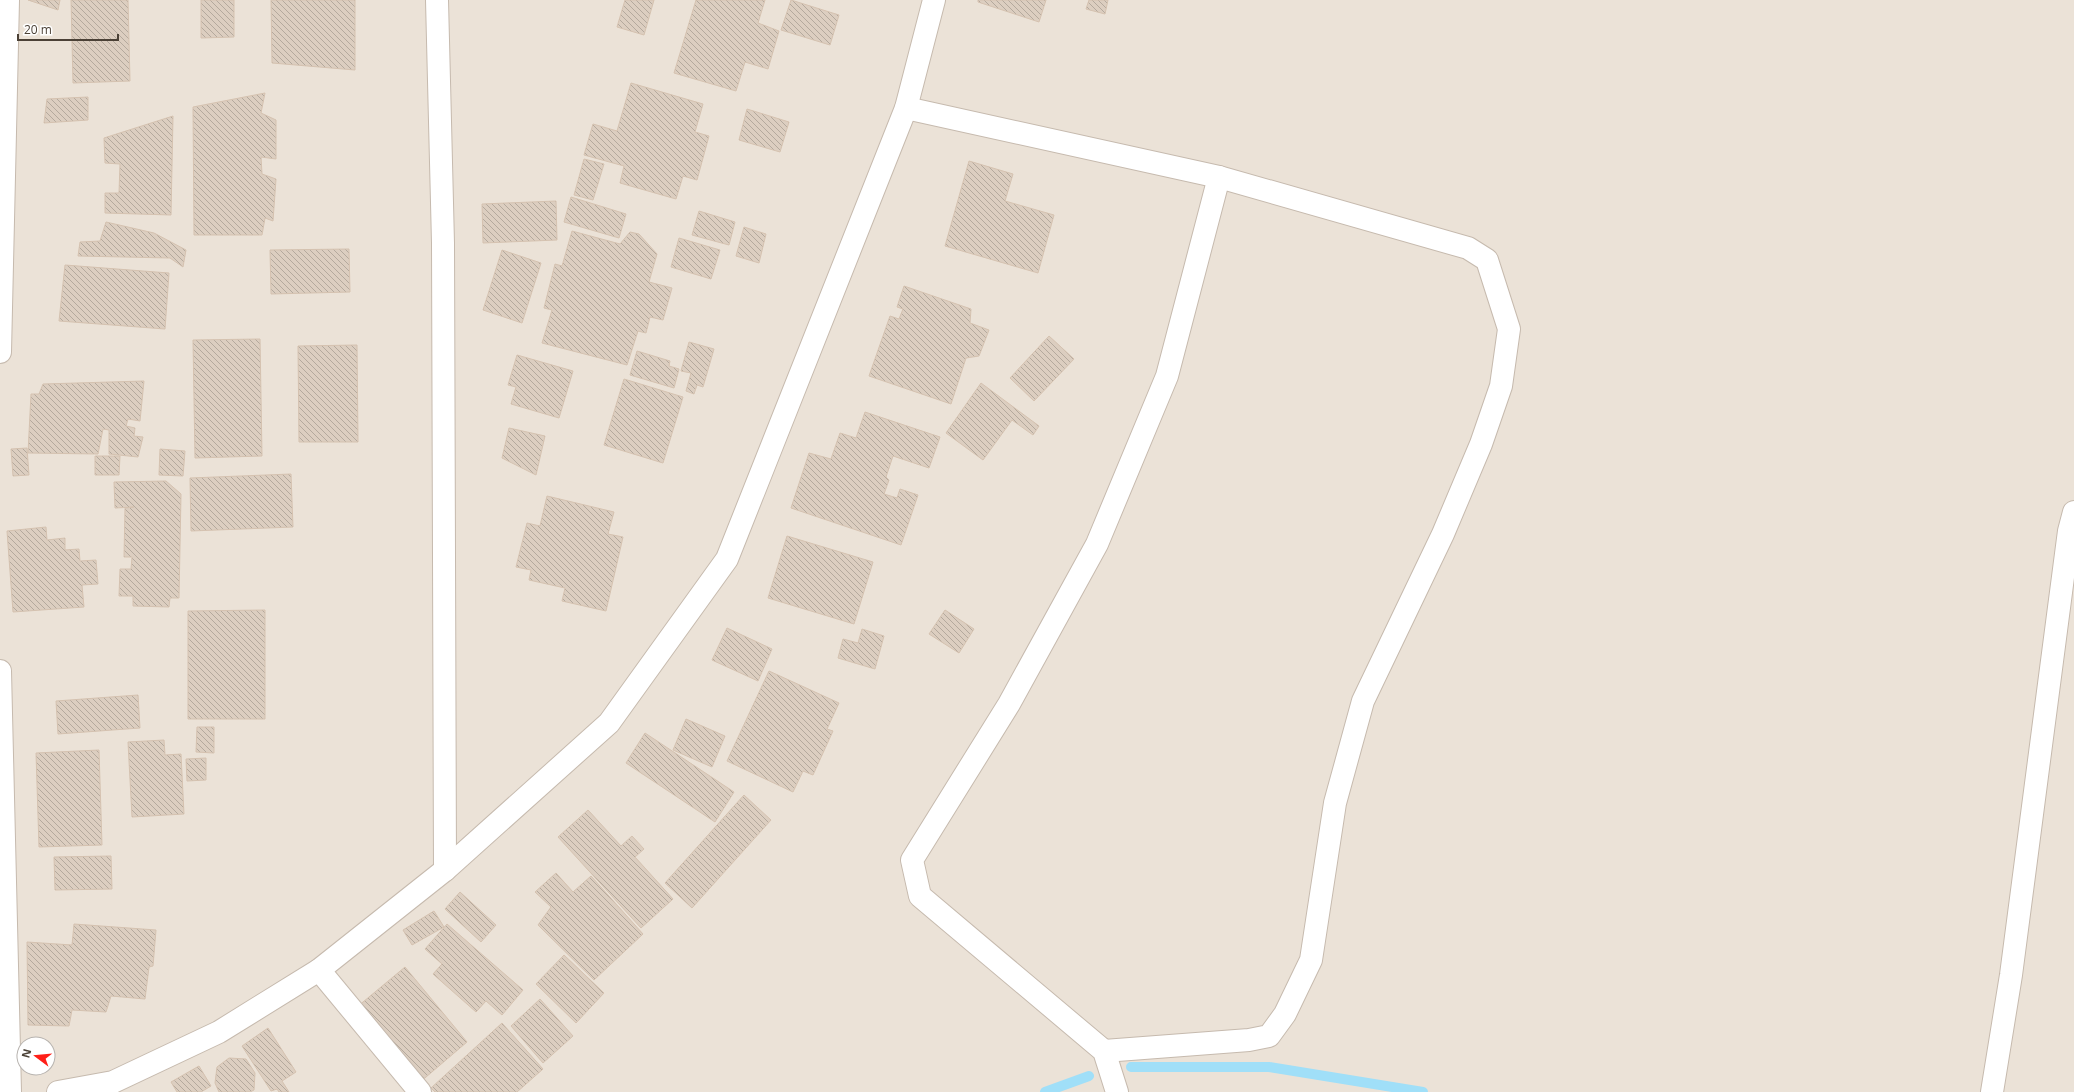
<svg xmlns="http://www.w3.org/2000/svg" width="2074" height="1092" viewBox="0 0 2074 1092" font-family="'Open Sans',sans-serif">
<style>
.residential{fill:#ebe2d7;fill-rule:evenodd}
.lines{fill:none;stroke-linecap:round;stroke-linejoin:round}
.stream{stroke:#a0dff8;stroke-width:10}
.building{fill:url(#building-back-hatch);stroke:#d5c2b0}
.minor-casing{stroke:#c6baae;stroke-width:24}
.minor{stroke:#fff;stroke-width:22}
</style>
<defs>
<pattern id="building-back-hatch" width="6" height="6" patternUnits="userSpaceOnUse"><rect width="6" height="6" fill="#dccec0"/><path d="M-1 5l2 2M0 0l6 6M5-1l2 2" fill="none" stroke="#b4a99d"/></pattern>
</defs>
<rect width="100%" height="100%" fill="#f6f1e9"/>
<path class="residential" d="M 0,0 L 2074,0 L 2074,1092 L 0,1092 ZM 24,1044 L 48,1044 L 48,1068 L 24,1068 Z"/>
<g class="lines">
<g class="stream">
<polyline points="1131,1067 1269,1067 1423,1092"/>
<polyline points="1045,1092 1089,1076"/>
</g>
</g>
<g class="building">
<polygon points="28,0 60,0 58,10"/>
<polygon points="71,0 128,0 130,81 73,83"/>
<polygon points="201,0 234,0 234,37 201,38"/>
<polygon points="271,0 355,0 355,70 272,63"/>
<polygon points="625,0 654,0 644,35 617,27"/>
<polygon points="696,0 765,0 758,23 779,31 768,69 745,62 736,91 674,73"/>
<polygon points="791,0 839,15 830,45 781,30"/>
<polygon points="978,0 1046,0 1039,22 978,2"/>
<polygon points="1089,0 1108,0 1105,14 1086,9"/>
<polygon points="631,83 703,104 695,132 709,136 697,180 683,176 676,199 620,183 624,166 584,155 593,124 617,131"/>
<polygon points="265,93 261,113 276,120 276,159 261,157 262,174 276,179 273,221 265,218 262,235 194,235 193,107"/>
<polygon points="88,97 88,120 44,123 47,99"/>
<polygon points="747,109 789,122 780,152 739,140"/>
<polygon points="173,116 171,215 105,213 105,193 119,193 120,164 105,163 104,138"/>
<polygon points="584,159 604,164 593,200 574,195"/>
<polygon points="969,161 1013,174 1005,201 1054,215 1038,273 945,246"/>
<polygon points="571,197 626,214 619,238 564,222"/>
<polygon points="556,201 557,240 483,243 482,204"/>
<polygon points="699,211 735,222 729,245 692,235"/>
<polygon points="106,222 154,233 186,250 183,267 170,258 78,256 80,242 100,241"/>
<polygon points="744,227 766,234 759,263 736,256"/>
<polygon points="572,231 620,244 630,232 639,234 657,254 649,282 672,288 663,320 650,317 646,333 638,331 627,365 542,343 552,310 544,308 555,264 562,266"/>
<polygon points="679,238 720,250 711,279 671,267"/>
<polygon points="349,249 350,292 271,294 270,250"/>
<polygon points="502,250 541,263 522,323 483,310"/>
<polygon points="65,265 169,273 165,329 59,321"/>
<polygon points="904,286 971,309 970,323 989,330 979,356 966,358 951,404 869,376 890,316 899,319 903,309 897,307"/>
<polygon points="1049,336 1074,359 1034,401 1010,378"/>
<polygon points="260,339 262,456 195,458 193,340"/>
<polygon points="689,342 714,349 703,387 697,385 694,394 686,391 691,373 681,371"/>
<polygon points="357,345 358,442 299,442 298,346"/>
<polygon points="637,351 670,361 669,366 679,369 674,388 630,375"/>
<polygon points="517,355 573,371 559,418 511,404 516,387 508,385"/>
<polygon points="624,379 683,397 663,463 604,445"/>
<polygon points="144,381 140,421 128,419 126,426 135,428 134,436 143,437 138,457 109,454 109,430 103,429 98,454 28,453 31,394 39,394 43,384"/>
<polygon points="981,383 1039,426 1033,435 1012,420 983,460 946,433"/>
<polygon points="865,412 940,437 929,468 893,456 886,477 889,480 884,494 897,498 900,489 918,495 901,545 791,508 809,453 831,459 840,433 856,438"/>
<polygon points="509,428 545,436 536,475 502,458"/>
<polygon points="27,448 29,475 13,476 11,449"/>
<polygon points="160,449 185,451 183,476 159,475"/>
<polygon points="95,456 120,456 119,475 95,475"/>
<polygon points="291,474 293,527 191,531 190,478"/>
<polygon points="166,481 181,494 179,598 170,598 169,607 133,606 133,596 119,596 120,569 131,569 132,557 124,557 125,508 134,507 115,508 114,482"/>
<polygon points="547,496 614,512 608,534 623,537 606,611 562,601 565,588 529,580 531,570 516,567 527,523 540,526"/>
<polygon points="46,527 47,540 65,538 65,550 79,549 80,561 96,560 98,584 82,585 84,607 13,612 7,531"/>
<polygon points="787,536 873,562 854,624 768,598"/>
<polygon points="265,610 265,719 188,719 188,611"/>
<polygon points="945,610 974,629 959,653 929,634"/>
<polygon points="727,628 772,649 758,681 712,660"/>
<polygon points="862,629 884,636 875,669 838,658 843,639 858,643"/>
<polygon points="769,671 839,703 827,729 833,731 813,775 803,771 793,792 727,761"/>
<polygon points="138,695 140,728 58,734 56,701"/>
<polygon points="686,719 725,736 712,767 673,750"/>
<polygon points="197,727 214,727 214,753 196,752"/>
<polygon points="645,733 734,792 715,822 626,763"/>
<polygon points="164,740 165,755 181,754 184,814 132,817 128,742"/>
<polygon points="99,750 102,845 39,847 36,753"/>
<polygon points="206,758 206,780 187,781 186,759"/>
<polygon points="744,795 771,820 692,908 665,883"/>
<polygon points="588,810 621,846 632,836 644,849 635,857 673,899 641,928 558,837"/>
<polygon points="111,856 112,889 55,890 54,857"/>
<polygon points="556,873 573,892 591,876 643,934 594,980 538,925 551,907 535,892"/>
<polygon points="460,892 496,925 481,942 445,909"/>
<polygon points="434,911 444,927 412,945 403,930"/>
<polygon points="74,924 156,930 153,966 149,967 145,999 111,996 106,1012 72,1010 69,1026 28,1025 27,942 72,945"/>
<polygon points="447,924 523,990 502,1015 486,1001 476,1012 433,974 442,964 425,949"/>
<polygon points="564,955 604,993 576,1023 536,984"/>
<polygon points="405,967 467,1042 419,1083 357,1007"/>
<polygon points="540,999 573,1036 543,1063 511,1026"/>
<polygon points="502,1023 543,1069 517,1092 435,1092 431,1088"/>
<polygon points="268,1028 296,1072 282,1081 289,1092 279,1092 277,1089 271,1091 242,1046"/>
<polygon points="229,1058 246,1059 255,1073 254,1090 250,1092 219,1092 215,1083 217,1067"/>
<polygon points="199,1066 211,1086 201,1092 177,1092 171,1082"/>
</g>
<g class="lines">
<g class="minor-casing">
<g id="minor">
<polyline points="437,0 443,243 445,870"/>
<polyline points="906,108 1219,177 1468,248 1487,260 1509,329 1501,386 1481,444 1443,534 1363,701 1335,803 1311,960 1285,1014 1269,1036 1249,1040 1104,1051"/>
<polyline points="0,352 8,0"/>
<polyline points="0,671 10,1092"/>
<polyline points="319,970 420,1092"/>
<polyline points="58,1092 113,1082 219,1032 319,970 445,870 609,723 727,559 906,108 934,0"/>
<polyline points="1117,1092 1104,1051 920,896 912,860 1009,704 1097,544 1167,376 1219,177"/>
<polyline points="1992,1092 2011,975 2069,531 2074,512"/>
</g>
</g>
<use href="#minor" class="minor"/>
</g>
<g transform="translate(36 1056) rotate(286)"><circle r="19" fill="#ffffff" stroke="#b7b3af"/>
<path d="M0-3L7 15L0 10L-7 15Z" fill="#ff1f18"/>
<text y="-6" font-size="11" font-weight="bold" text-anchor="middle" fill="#4b4136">N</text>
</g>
<path d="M18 34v6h100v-6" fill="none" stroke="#4b4136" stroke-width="2"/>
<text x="24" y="34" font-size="12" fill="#4b4136" stroke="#ffffff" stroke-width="3" paint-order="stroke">20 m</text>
</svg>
